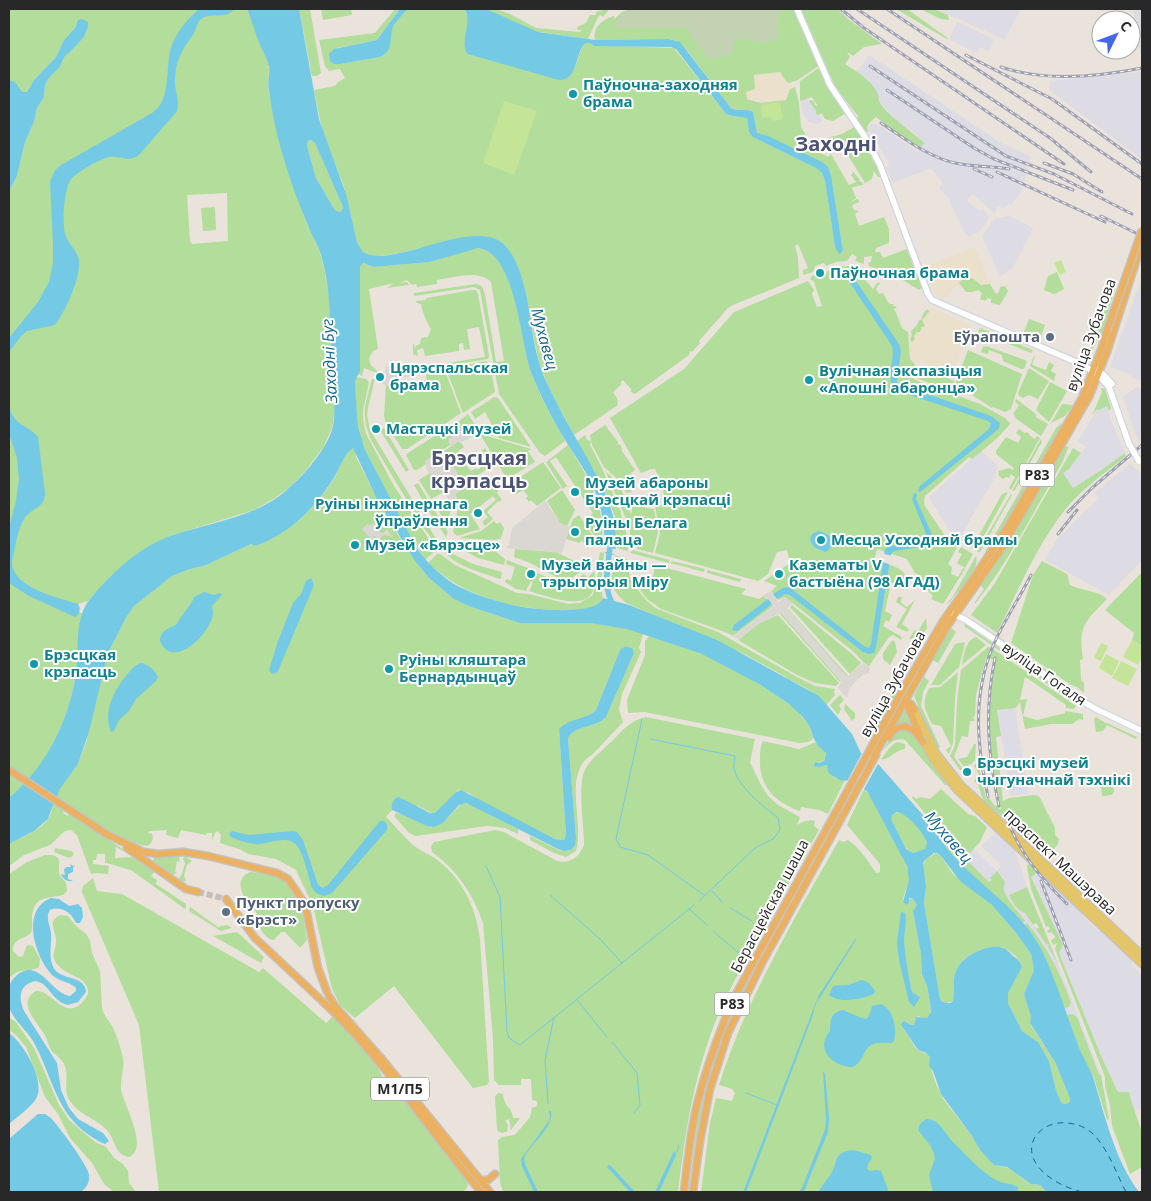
<svg xmlns="http://www.w3.org/2000/svg" width="1151" height="1201" viewBox="0 0 1151 1201" font-family="'Open Sans',sans-serif">
<style>
.industrial{fill:#dddbe3}
.education{fill:#ebe0cb}
.green{fill:#b2dd9b;fill-rule:evenodd}
.cemetery{fill:#c3d2b3}
.pitch{fill:#c4e497}
.plaza{fill:#dad6d1}
.water{fill:#74c9e5;fill-rule:evenodd}
.pier{fill:#eae3db}
.lines{fill:none;stroke-linecap:round;stroke-linejoin:round}
.stream{stroke:#74c9e5;stroke-width:1}
.river{stroke:#74c9e5;stroke-width:5.5}
.ferry{stroke:#16678f;stroke-width:1;stroke-dasharray:6 5;stroke-linecap:butt}
.trunk-tunnel{stroke:#c3beb7;stroke-width:6;stroke-dasharray:6 3;stroke-linecap:butt}
.secondary-casing{stroke:#d0d4e0;stroke-width:8}
.primary-casing{stroke:#c3c3c3;stroke-width:9}
.trunk-casing{stroke:#c3c3c3;stroke-width:9}
.secondary{stroke:#fff;stroke-width:5.5}
.primary{stroke:#e6c664;stroke-width:6}
.trunk{stroke:#ecb160;stroke-width:6}
.rail-casing{stroke:#9ea1b2;stroke-width:3}
.rail{stroke:#fff;stroke-width:1;stroke-dasharray:4;stroke-linecap:butt}
.secondary-bridge-casing{stroke:#d0d4e0;stroke-width:8;stroke-linecap:butt}
.trunk-bridge-casing{stroke:#c3c3c3;stroke-width:9;stroke-linecap:butt}
.secondary-bridge{stroke:#fff;stroke-width:5.5}
.trunk-bridge{stroke:#ecb160;stroke-width:6}
.culture-dot{fill:#0f9aa8;stroke:#fff;stroke-width:2}
.service-dot{fill:#5c6f8a;stroke:#fff;stroke-width:2}
.labels{text-anchor:middle;stroke-width:4;stroke-linejoin:round;paint-order:stroke}
.shield{fill:#fff;stroke:#686868;stroke-width:1}
.shield-label{font-size:14px;font-weight:bold;fill:#282828}
.culture-label{font-size:15px;font-weight:bold;fill:#0d838f;stroke:#fff;text-anchor:start}
.street-label{font-size:15px;fill:#282828;stroke:#fff}
.service-label{font-size:15px;font-weight:bold;fill:#4e5e75;stroke:#fff;text-anchor:end}
.water-label{font-size:16px;font-style:italic;fill:#16678f;stroke:#fff}
.district-label{font-size:20px;font-weight:bold;fill:#4c5476;stroke:#fff}
</style>
<rect width="100%" height="100%" fill="#eae3db"/>
<g class="industrial">
<polygon points="936,9 1021,9 1005,40"/>
<polygon points="1133,9 1142,9 1142,58 1139,47"/>
<polygon points="957,22 994,39 989,51 980,47 977,53 949,39"/>
<polygon points="869,55 1001,143 1031,157 1021,192 1011,205 1009,203 1004,209 998,206 994,213 973,194 966,200 980,211 983,209 988,215 989,218 980,231 968,237 966,233 964,233 948,197 941,191 939,186 943,185 941,180 931,168 893,183 886,167 889,165 887,159 868,128 872,124 879,125 918,152 924,143 912,131 897,121 879,102 878,93 857,72"/>
<polygon points="1142,72 1142,159 1057,96 1049,89 1051,81"/>
<polygon points="807,98 822,121 818,124 808,122 802,110 801,101"/>
<polygon points="1009,216 1033,228 1012,269 1000,276 982,237 994,219"/>
<polygon points="1142,277 1142,380 1139,381 1131,377 1131,375 1110,367"/>
<polygon points="1137,387 1142,390 1142,439 1138,442 1123,397"/>
<polygon points="1107,406 1112,423 1125,453 1100,471 1073,488 1063,473 1069,469 1086,447 1078,441 1097,410"/>
<polygon points="981,451 998,466 994,479 985,495 983,496 958,542 947,527 929,497"/>
<polygon points="1130,464 1142,475 1142,560 1109,595 1045,560 1057,539 1099,498 1094,493"/>
<polygon points="1015,708 1028,793 1012,796 1010,794 998,713 999,710"/>
<polygon points="995,833 1014,848 1027,887 1010,895 1013,903 1031,920 1031,923 1038,931 1043,928 1064,979 1101,1075 1094,1078 1085,1062 1047,963 1034,938 1002,900 989,882 964,857 967,842 997,871 1001,865 981,846"/>
<polygon points="1038,872 1081,912 1083,917 1097,930 1102,932 1132,960 1131,965 1142,975 1142,1109 1133,1111 1129,1093 1118,1092 1101,1056 1059,953 1063,945 1031,876"/>
</g>
<g class="education">
<polygon points="768,61 791,78 792,93 786,131 759,119 756,100 740,101 733,95"/>
<polygon points="975,247 991,286 975,288 954,287 948,296 943,300 936,296 924,268 926,266"/>
<polygon points="930,307 972,326 952,375 936,369 922,360 920,359 919,363 910,359 910,337"/>
</g>
<g class="green">
<path d="M 9,9 L 247,9 L 266,56 L 269,69 L 268,89 L 282,153 L 307,225 L 319,250 L 324,268 L 329,297 L 330,321 L 331,376 L 335,411 L 332,428 L 323,448 L 306,470 L 291,486 L 275,498 L 254,510 L 173,535 L 152,545 L 118,570 L 88,601 L 78,604 L 79,612 L 83,614 C 78,633 79,652 76,672 C 71,711 54,750 28,780 L 9,768 L 9,191 L 17,176 L 25,142 L 34,122 L 37,108 L 44,97 L 45,85 L 48,79 L 59,68 L 65,56 L 72,50 L 84,37 L 88,27 L 88,22 L 78,20 L 75,28 L 64,40 L 56,57 L 34,80 L 28,91 L 23,93 C 17,90 17,82 9,80 ZM 227,193 L 228,241 L 192,244 L 190,241 L 187,195 Z"/>
<polygon points="299,9 310,9 321,73 317,76 312,76"/>
<polygon points="321,9 351,9 352,15 323,20"/>
<path d="M 395,9 L 400,9 L 377,40 L 337,48 L 340,64 L 380,57 C 395,51 387,36 394,25 C 398,19 403,14 408,9 L 464,9 L 467,16 L 562,80 C 579,76 575,53 586,43 L 590,43 L 592,45 L 674,48 L 726,114 L 732,116 L 747,118 L 749,132 L 757,139 L 816,168 L 822,173 L 825,181 L 835,247 L 843,252 L 831,175 L 828,167 L 757,133 L 753,112 C 746,109 738,111 731,108 L 686,49 L 677,41 L 669,39 L 595,40 C 592,27 603,19 614,16 L 614,19 L 622,12 L 630,9 L 793,9 L 798,14 L 820,65 L 798,80 L 789,83 L 786,81 L 780,72 L 754,75 L 755,89 L 746,92 L 747,99 L 760,103 L 786,100 L 790,89 L 795,87 L 799,103 L 801,127 L 813,148 L 828,157 L 831,154 L 849,185 L 856,182 L 851,175 L 853,173 L 852,170 L 860,180 L 859,181 L 862,182 L 863,185 L 853,187 L 852,188 L 856,198 L 851,202 L 857,199 L 859,200 L 859,202 L 852,205 L 854,210 L 859,211 L 855,214 L 859,226 L 884,217 L 889,229 L 889,243 L 876,248 L 875,252 L 880,252 L 883,258 L 907,249 L 922,288 L 919,290 L 898,277 L 869,266 L 868,263 L 871,262 L 872,256 L 864,257 L 864,264 L 855,261 L 857,257 L 852,254 L 847,261 L 836,262 L 826,266 L 824,263 L 815,266 L 813,272 L 803,275 L 803,270 L 808,268 L 798,244 L 795,246 L 798,257 L 799,278 L 733,305 L 728,308 L 699,341 L 700,343 L 692,352 L 690,351 L 689,355 L 635,394 L 631,392 L 631,389 L 623,380 L 621,382 L 621,385 L 613,392 L 617,398 L 618,405 L 574,435 C 563,413 550,393 542,370 C 528,332 532,269 500,242 C 475,221 386,269 363,252 C 352,244 353,222 350,210 C 345,185 334,162 325,138 C 320,122 317,106 314,90 L 335,86 L 338,82 L 345,78 L 340,69 L 329,71 L 325,66 L 319,40 L 375,33 Z"/>
<polygon points="486,9 496,9 510,14 536,28 580,32 582,30 578,30 577,27 586,23 590,15 596,15 596,12 607,9 608,11 603,17 600,15 598,17 588,39 533,31"/>
<path d="M 799,9 L 838,9 L 848,19 L 882,44 L 864,47 L 853,56 L 847,52 L 850,57 L 845,64 C 856,71 870,79 877,92 C 879,95 878,100 880,103 C 887,115 913,132 924,143 L 921,147 L 895,132 L 876,117 L 870,122 L 867,128 L 869,132 L 865,131 L 857,120 L 858,116 L 836,88 Z"/>
<polygon points="896,9 907,9 949,39 945,38"/>
<polygon points="920,9 934,9 948,15 949,20 941,19"/>
<polygon points="820,67 846,111 846,113 833,121 825,119 822,113 818,115 816,114 816,111 809,101 810,100 814,101 815,105 818,106 812,97 800,101 800,81"/>
<polygon points="856,126 877,160 882,177 878,177 874,171 872,179 865,183 840,142 831,147 827,140 828,138 842,134"/>
<polygon points="311,140 315,143 343,207 341,212 335,211 333,207 316,178 307,146 308,141"/>
<polygon points="215,207 216,230 203,231 201,208"/>
<path d="M 475,248 C 516,248 520,339 530,369 C 538,393 552,418 565,441 L 545,456 L 540,453 L 499,394 L 480,290 L 474,287 L 414,296 L 414,293 L 476,284 L 482,286 L 485,294 L 496,362 L 504,361 L 491,282 C 478,269 454,278 437,280 L 437,284 L 417,287 L 416,284 L 412,285 L 407,280 L 399,283 L 407,282 L 409,285 L 387,288 L 394,283 L 369,289 L 378,349 L 373,351 L 369,358 L 370,364 L 377,371 L 377,373 L 364,368 L 362,376 L 358,374 L 360,370 L 360,267 L 362,263 L 373,267 L 430,262 Z"/>
<path d="M 849,266 L 854,267 L 873,289 L 878,282 L 880,283 L 876,289 L 879,294 L 883,293 L 889,304 L 893,304 L 894,306 L 897,307 L 893,310 L 895,310 L 902,328 L 908,332 L 910,359 L 915,364 L 912,376 L 915,380 L 980,404 L 1005,418 L 1010,423 C 1005,433 983,450 972,459 L 969,457 L 925,496 L 924,502 L 925,506 L 945,536 L 942,543 L 944,546 L 958,545 L 948,564 L 952,567 L 951,574 L 958,577 L 963,568 L 965,569 L 943,604 L 931,599 L 933,596 L 927,590 L 919,575 L 915,573 L 907,559 L 877,549 L 874,560 C 890,566 905,565 909,584 L 905,589 L 891,583 L 885,611 L 892,615 L 889,622 L 886,620 L 883,626 L 902,637 L 901,640 L 893,635 L 889,637 L 869,666 L 863,662 L 854,652 L 785,597 L 779,600 L 771,591 L 777,586 L 764,581 L 790,563 L 787,550 L 777,552 L 768,574 L 758,581 L 655,553 L 660,534 L 655,506 L 666,505 L 662,485 L 655,469 L 651,469 L 641,473 L 610,418 L 684,369 L 734,312 L 808,281 L 814,290 L 812,294 L 817,307 L 822,306 L 814,282 L 810,279 L 812,276 L 815,275 L 819,277 L 826,274 L 827,271 L 837,267 Z"/>
<polygon points="1057,272 1064,289 1054,294 1044,290 1048,276"/>
<polygon points="965,277 972,278 981,285 990,284 996,294 999,292 1000,287 1005,286 1008,291 1000,305 991,303 991,299 988,298 985,301 980,299 982,293 978,290 973,292 966,292 959,283"/>
<path d="M 1113,289 L 1115,290 C 1108,310 1102,344 1085,357 L 1085,354 L 1090,349 Z"/>
<path d="M 473,290 L 476,290 L 478,294 L 489,356 L 488,359 L 413,371 L 412,369 L 399,371 L 436,364 L 436,365 L 485,357 L 479,327 L 467,329 L 470,349 L 464,350 L 463,343 L 459,344 L 459,351 L 425,356 L 423,348 L 417,350 L 418,356 L 413,354 L 413,343 L 416,349 L 416,346 L 420,344 L 421,338 L 428,337 L 431,329 C 428,325 421,308 421,304 L 417,303 L 416,301 L 426,300 L 426,298 Z"/>
<polygon points="928,309 929,312 922,320 925,326 921,327 921,330 920,332 917,332 914,336 915,339 912,342 910,340 912,335 911,331 917,325 919,320 921,320 924,312"/>
<polygon points="1029,319 1045,325 1040,339 1024,332"/>
<polygon points="980,328 1033,350 1031,353 978,332"/>
<polygon points="986,346 1025,360 1027,362 1024,369 1021,369 1003,361 1002,355 989,350 988,354 986,354 981,352 983,347"/>
<polygon points="968,350 1022,374 1011,409 1005,412 993,407 992,408 972,395 972,392 957,387 955,384"/>
<polygon points="1034,356 1035,356 1032,365 1046,370 1049,362 1054,365 1051,371 1056,374 1054,381 1030,366"/>
<polygon points="486,361 490,365 495,392 463,413 446,369"/>
<polygon points="920,367 954,381 954,386 946,390 917,378 917,368"/>
<polygon points="1029,368 1049,381 1038,399 1029,395 1023,398 1019,396 1018,393"/>
<polygon points="444,369 461,413 407,449 402,449 386,423 384,416 386,384 399,387 402,384 404,389 411,388 410,384 408,384 427,380 426,374"/>
<polygon points="356,377 366,379 369,382 363,411 363,419 366,434 394,486 436,550 425,560 404,526 365,450 357,421 355,381"/>
<path d="M 372,379 L 375,379 L 368,407 L 367,415 L 370,430 L 435,537 L 441,544 L 439,545 L 436,544 L 423,527 L 372,442 C 360,415 365,406 372,379 Z"/>
<polygon points="1050,382 1067,391 1049,422 1036,410"/>
<polygon points="1101,388 1105,389 1111,408 1109,411 1107,406 1099,410 1096,410 1092,416 1102,392"/>
<polygon points="494,397 498,398 531,447 499,438 485,412 475,419 471,412"/>
<polygon points="1016,399 1036,414 1036,417 1048,424 1041,436 1015,418 1015,416 1013,414 1019,405 1015,402"/>
<polygon points="1062,404 1073,405 1065,416 1051,423"/>
<polygon points="468,414 477,428 471,431 470,430 463,430 458,422"/>
<polygon points="1062,423 1058,434 1000,535 981,561 986,550 1056,428"/>
<polygon points="489,424 497,437 478,432"/>
<polygon points="605,425 618,442 618,444 621,445 622,451 635,470 631,473 629,480 627,481 623,480 632,492 626,493 621,482 604,467 592,445 590,435"/>
<polygon points="384,428 409,470 406,472 380,430"/>
<path d="M 448,429 L 452,436 L 450,445 C 438,452 429,463 417,470 L 414,470 L 406,455 L 408,453 L 444,430 Z"/>
<path d="M 1019,429 L 1025,433 L 1027,432 C 1030,435 1031,437 1035,439 L 1037,436 L 1040,438 L 1011,490 L 1009,488 L 1015,477 L 1011,474 L 1009,478 L 1006,477 L 1003,479 L 999,476 L 998,471 L 1009,468 L 1013,470 L 1014,468 L 996,454 L 996,451 L 1006,437 L 1018,443 L 1021,437 L 1016,433 Z"/>
<polygon points="480,434 531,449 528,451 535,462 507,479"/>
<polygon points="585,435 587,440 591,441 590,445 602,468 619,509 621,511 621,515 625,524 628,551 617,548 615,517 607,495 602,487 603,486 600,481 595,478 594,470 587,460 577,441"/>
<polygon points="1041,439 1042,442 1015,490 1012,491"/>
<polygon points="459,441 464,447 458,451 461,457 460,458 471,471 474,469 479,469 486,462 482,450 485,448 495,464 470,480 460,478 444,451"/>
<path d="M 568,445 C 586,474 608,509 601,545 L 594,543 L 595,537 L 585,522 L 592,517 L 591,515 L 593,513 L 556,457 L 550,461 L 567,486 L 563,489 L 546,462 Z"/>
<path d="M 1069,446 L 1063,461 C 1035,509 1010,560 975,604 L 975,602 L 984,589 L 981,586 L 998,560 L 1052,465 L 1065,447 Z"/>
<path d="M 352,448 L 355,449 L 356,457 L 369,483 L 398,535 L 419,566 L 429,578 L 452,597 L 471,607 L 517,622 L 590,623 L 627,628 L 643,634 L 639,648 L 641,652 L 622,694 L 619,709 L 623,722 L 593,754 C 561,772 585,822 576,851 L 566,857 L 554,853 L 530,840 L 530,836 L 561,851 L 569,851 L 574,847 L 576,838 L 568,738 C 575,725 596,728 606,717 L 634,653 L 634,651 L 625,646 L 620,650 L 596,710 C 586,720 569,719 559,729 L 566,835 L 564,840 L 555,839 L 480,801 L 469,793 L 458,790 L 440,810 L 434,814 L 418,806 L 391,807 L 392,810 L 386,817 C 395,826 403,836 413,845 C 420,851 429,854 436,859 C 462,878 476,907 480,939 L 489,1082 L 487,1085 L 473,1088 L 394,986 L 355,1018 L 340,1005 L 332,989 L 313,906 L 296,870 L 276,859 L 248,854 L 239,849 L 220,843 L 221,835 L 218,831 L 215,833 L 212,841 L 212,833 L 207,833 L 206,835 L 181,830 L 178,838 L 166,835 L 167,830 L 149,831 L 148,833 L 152,834 C 154,839 152,844 147,846 C 113,840 86,818 57,800 L 58,790 L 78,764 L 86,743 L 108,653 L 127,616 L 134,606 L 172,576 L 187,570 L 206,565 L 251,544 L 255,546 C 290,534 316,507 335,477 C 338,472 339,468 341,463 C 343,458 349,452 352,448 Z"/>
<path d="M 1073,448 L 1081,453 L 1069,469 L 1063,473 L 1073,488 L 1100,471 L 1125,453 L 1126,456 C 1104,474 1078,491 1061,515 C 1034,551 1017,593 997,633 L 971,615 L 995,583 Z"/>
<polygon points="543,462 561,488 537,506 531,500 529,502 526,498 528,496 523,490 515,495 507,486"/>
<polygon points="606,472 619,483 624,497 618,500"/>
<polygon points="430,473 434,475 444,492 431,499 419,480"/>
<polygon points="483,477 499,488 497,493 502,500 499,502 498,501 487,512 493,519 485,526 482,522 488,517 483,511 496,500 493,496 470,514 480,529 457,536 453,532 459,503 455,494"/>
<polygon points="418,483 430,503 426,506 414,485"/>
<polygon points="562,490 575,510 567,526 560,523 547,501"/>
<polygon points="1008,492 976,550 970,547 972,541 977,539 1002,494"/>
<polygon points="1011,494 1012,495 980,552 977,552"/>
<polygon points="633,495 635,504 641,503 645,508 654,509 658,532 653,553 637,549 637,547 632,545 629,526 619,502 625,500 631,514 632,509 628,499"/>
<polygon points="449,501 452,505 447,525 437,508"/>
<polygon points="431,505 448,532 446,537 427,508"/>
<polygon points="579,515 592,535 591,538 586,537 584,542 580,541 580,543 566,539 573,519"/>
<polygon points="494,521 497,524 500,522 504,528 501,538 496,540 459,538 481,531"/>
<polygon points="458,544 490,547 505,559 504,565 478,558 456,546"/>
<polygon points="961,547 973,554 965,568 957,563 962,554 958,552"/>
<polygon points="515,549 556,552 583,565 582,570 569,581 564,581 530,563 514,557"/>
<polygon points="632,550 670,560 668,563 631,553"/>
<path d="M 444,551 L 447,551 L 473,564 L 502,572 L 501,578 L 500,579 C 481,572 456,567 444,551 Z"/>
<path d="M 600,552 L 604,553 L 601,582 L 603,601 C 592,616 535,609 517,606 C 504,604 489,599 477,594 C 458,587 443,576 428,563 L 437,554 L 440,554 L 455,565 L 517,593 L 529,594 L 568,604 L 580,603 L 593,595 L 599,570 L 601,568 L 598,564 Z"/>
<path d="M 615,556 L 618,556 L 628,560 L 627,564 L 631,581 L 646,600 L 655,608 L 718,632 L 797,677 L 815,686 L 835,689 L 834,692 L 835,695 L 826,705 C 818,695 807,688 796,683 C 792,680 789,681 786,677 L 746,655 L 626,603 C 605,584 613,580 615,556 Z"/>
<path d="M 976,556 C 981,569 958,591 950,602 L 945,605 L 952,598 Z"/>
<path d="M 507,560 L 528,568 L 527,571 L 530,571 L 531,570 L 559,583 L 557,585 L 560,587 L 561,584 L 571,586 L 583,574 L 588,577 L 595,571 C 594,577 595,586 593,591 C 584,612 544,595 529,591 L 533,583 L 531,581 L 526,591 L 516,589 L 505,582 L 506,579 L 511,580 L 515,567 L 506,564 Z"/>
<polygon points="672,561 705,569 704,572 670,563"/>
<path d="M 1042,561 L 1067,574 L 1070,585 C 1082,591 1097,590 1107,599 C 1085,622 1078,625 1083,659 L 1080,660 L 1081,680 L 1084,683 L 1084,693 L 1077,687 L 1071,685 L 1011,643 L 1033,575 Z"/>
<polygon points="655,565 746,589 741,594 759,599 764,596 773,606 733,636 725,632 661,609 647,599 635,583 636,580 643,576 653,577"/>
<polygon points="707,570 741,579 740,582 707,573"/>
<polygon points="1142,572 1142,646 1132,640 1134,633 1105,610"/>
<polygon points="898,597 902,597 901,603 907,607 915,600 902,624 909,629 907,632 896,627 907,609 896,602"/>
<polygon points="792,605 852,654 861,663 850,674 790,607"/>
<polygon points="787,609 788,609 848,676 847,677"/>
<polygon points="781,613 841,681 840,682 780,614"/>
<polygon points="778,615 839,683 836,686 815,683 797,675 738,640 758,624"/>
<polygon points="970,617 1067,684 1059,681"/>
<polygon points="926,618 927,628 921,637 909,639 914,631 919,630"/>
<polygon points="965,624 1078,703 1076,704 964,626"/>
<polygon points="951,628 956,632 938,663 933,660"/>
<polygon points="649,636 711,657 759,684 796,709 810,727 813,739 808,742 799,743 644,712 628,713 627,700 645,655 645,641"/>
<path d="M 976,637 L 986,645 L 962,665 C 964,654 965,641 976,637 Z"/>
<polygon points="892,640 895,642 897,652 890,665 883,659 883,653"/>
<polygon points="912,642 921,642 911,659 901,663"/>
<polygon points="964,642 965,643 959,667 940,685 931,685 955,644"/>
<path d="M 988,647 L 990,647 L 1076,706 L 1074,709 L 1066,708 L 1066,705 L 1030,680 L 1025,677 L 1020,700 L 1027,699 L 1023,716 L 1037,720 L 1065,713 L 1065,711 L 1083,714 L 1083,720 L 1079,719 L 1072,724 L 1051,724 L 1025,729 L 1020,702 L 1016,708 L 997,710 L 1001,736 L 996,737 L 1003,801 L 1009,798 L 1033,795 L 1039,796 L 1055,828 L 1055,835 L 1059,839 L 1058,844 L 1051,853 L 1042,846 L 1037,847 L 1006,818 L 1005,819 C 998,813 988,806 983,799 C 979,792 982,788 974,781 L 979,774 L 974,766 L 978,762 L 986,799 L 990,799 L 994,805 L 998,806 L 999,809 L 1001,809 C 996,781 990,754 989,725 C 988,703 992,682 995,660 L 986,658 L 976,695 L 975,716 L 973,717 L 975,721 L 970,721 L 968,737 L 962,736 L 954,757 L 964,771 L 960,770 L 950,756 L 955,745 L 957,701 L 961,670 Z"/>
<polygon points="908,664 896,684 891,681 899,666"/>
<path d="M 958,672 L 955,699 L 953,743 L 949,754 L 946,750 L 951,746 L 941,726 L 932,724 C 925,709 921,704 929,688 L 940,687 Z"/>
<polygon points="924,677 929,681 923,692 921,706 940,747 936,748 914,696"/>
<polygon points="893,693 896,695 871,741 870,740 877,721"/>
<polygon points="840,695 844,700 839,705 841,709 838,715 830,705"/>
<polygon points="845,704 855,713 855,718 852,721 844,709"/>
<polygon points="905,708 913,725 911,727 897,726 895,724"/>
<path d="M 646,717 L 755,739 L 750,762 L 761,785 L 768,796 L 778,805 L 800,817 L 797,825 C 803,822 808,819 815,821 L 814,826 L 819,830 C 800,864 781,897 762,930 C 745,961 727,992 714,1025 C 693,1081 685,1134 678,1192 L 503,1192 L 500,1182 L 498,1140 L 502,1137 L 515,1135 L 530,1117 L 532,1108 L 537,1106 L 537,1101 L 532,1100 L 531,1079 L 521,1079 L 521,1085 L 499,1085 L 494,1080 L 493,1039 L 483,923 C 473,894 457,870 432,852 L 431,846 L 434,842 L 495,830 L 504,832 L 557,861 C 571,864 579,857 584,845 C 584,827 578,788 584,772 C 589,760 603,750 612,741 C 623,730 631,720 646,717 Z"/>
<polygon points="1096,717 1105,723 1107,723 1137,737 1136,739 1107,725 1103,731 1096,732 1094,719"/>
<path d="M 903,729 L 915,734 L 928,758 L 947,785 L 945,785 L 905,740 C 894,737 889,744 882,751 C 888,742 893,733 903,729 Z"/>
<path d="M 763,741 L 799,749 L 816,742 L 820,748 L 825,751 L 826,759 L 821,762 L 816,762 L 822,766 L 827,765 C 830,775 832,779 845,780 L 828,814 L 819,810 L 801,807 L 800,811 C 775,803 759,786 760,760 C 760,753 760,747 763,741 Z"/>
<path d="M 897,742 L 905,744 L 905,749 C 896,750 892,757 882,760 L 881,759 L 891,746 Z"/>
<polygon points="974,744 976,744 975,760 970,765 969,764 966,769 958,759 967,757"/>
<polygon points="9,773 25,784 9,798"/>
<polygon points="1104,781 1106,781 1106,785 1113,785 1114,791 1112,795 1102,796 1101,785"/>
<path d="M 864,789 C 874,797 909,863 909,876 C 910,885 903,893 903,902 L 908,904 L 909,899 L 912,898 L 917,905 L 913,911 L 921,954 L 922,974 L 927,986 L 931,1010 L 929,1017 L 925,1019 L 918,1016 L 915,1019 L 914,1025 L 911,1025 L 906,1021 L 901,1025 L 917,1050 L 929,1055 L 931,1060 L 929,1063 L 936,1084 L 944,1100 L 972,1136 L 980,1150 L 997,1166 C 1017,1166 1020,1185 1041,1185 L 1046,1192 L 701,1192 L 710,1123 L 716,1098 L 732,1101 L 735,1093 L 732,1089 L 719,1085 C 746,999 795,918 839,840 L 844,842 L 848,840 C 860,848 868,861 876,873 L 880,872 L 880,864 L 847,825 Z"/>
<path d="M 941,789 L 968,814 L 975,816 L 987,827 L 980,842 L 965,858 L 989,882 L 992,880 L 990,878 L 997,871 L 1005,882 L 1003,889 C 1008,901 1017,911 1025,921 L 1022,923 C 998,894 962,873 941,841 L 945,837 L 912,798 L 913,796 L 916,799 L 920,797 L 930,799 Z"/>
<polygon points="462,803 469,804 518,829 518,834 505,828 487,826 415,836 409,833 394,816 396,813 407,816 431,827 443,823"/>
<path d="M 55,804 L 64,810 L 63,813 L 68,816 L 69,814 L 129,853 L 131,855 L 116,847 L 115,858 L 136,857 L 155,871 L 151,876 L 157,880 L 156,884 L 186,904 L 186,907 L 185,909 L 131,870 C 121,868 114,864 105,863 L 105,854 L 97,854 L 96,860 L 93,860 L 93,864 L 109,866 L 108,874 L 95,873 L 91,874 L 77,835 L 71,830 L 65,831 L 50,845 L 24,855 L 9,866 L 9,844 C 22,837 40,831 49,818 C 52,813 51,808 55,804 Z"/>
<path d="M 901,812 C 911,818 927,835 927,846 L 924,850 L 912,853 L 905,847 L 890,817 L 893,814 Z"/>
<path d="M 825,837 L 827,837 L 740,999 C 722,1039 708,1080 699,1124 C 695,1146 693,1169 690,1192 L 689,1192 L 697,1124 L 708,1079 L 721,1039 L 738,998 Z"/>
<polygon points="55,848 72,851 74,855 69,858 54,852"/>
<path d="M 936,853 L 941,856 L 952,873 L 992,905 L 1017,934 L 1031,954 L 1034,970 L 1024,994 L 1031,1017 L 1030,1024 L 1055,1062 L 1070,1098 L 1069,1103 L 1064,1104 L 1061,1102 L 1056,1090 L 1049,1061 L 1038,1042 L 1022,1031 L 1008,1003 L 1008,993 L 1022,967 C 1020,959 1008,947 999,947 C 985,946 965,954 958,967 C 951,980 955,988 953,1001 L 946,1003 L 940,999 L 924,903 L 926,886 L 923,865 L 926,859 Z"/>
<path d="M 45,855 C 64,854 58,862 59,874 L 66,883 L 67,891 L 63,895 C 47,899 35,895 32,916 C 32,922 33,927 31,933 C 23,940 13,938 13,951 L 19,957 L 23,956 L 27,945 L 33,946 L 40,959 L 39,967 C 27,974 19,966 9,979 L 9,874 L 27,862 Z"/>
<polygon points="179,856 180,862 177,861 175,872 177,873 172,875 153,861 154,857"/>
<polygon points="184,857 186,857 192,861 187,865 184,876 186,881 181,882 178,880 182,874 185,863 183,859"/>
<path d="M 1029,863 L 1038,872 L 1031,877 L 1063,945 L 1059,953 L 1101,1056 L 1118,1092 L 1129,1092 C 1132,1107 1139,1120 1142,1134 C 1144,1145 1142,1156 1142,1167 L 1130,1174 L 1112,1126 L 1110,1105 L 1105,1086 L 1105,1077 L 1055,949 L 1057,943 L 1053,945 L 1051,940 L 1055,938 L 1055,936 L 1051,932 L 1048,933 L 1047,931 L 1050,929 L 1048,926 L 1046,927 L 1031,889 L 1027,866 Z"/>
<path d="M 250,872 C 259,873 276,875 285,881 C 301,894 304,922 307,940 L 300,948 L 285,932 L 281,932 L 274,940 C 263,939 259,924 254,915 L 257,914 L 253,907 L 250,908 C 244,896 232,880 250,872 Z"/>
<path d="M 93,878 L 97,891 L 122,894 L 259,972 L 263,968 L 326,1023 L 332,1017 L 349,1032 L 376,1064 L 384,1080 L 394,1091 L 405,1099 L 466,1180 C 470,1186 467,1188 463,1192 L 159,1192 L 139,1025 L 82,892 L 83,886 Z"/>
<path d="M 1027,887 L 1058,964 L 1048,946 L 1049,945 L 1046,944 L 1036,929 L 1039,927 L 1036,923 L 1033,925 L 1025,913 C 1017,911 1013,902 1009,895 Z"/>
<polygon points="190,907 218,927 227,925 232,928 221,931 189,911"/>
<path d="M 60,915 L 68,916 L 76,926 L 86,934 L 90,940 L 92,953 L 100,971 L 102,1008 C 104,1017 110,1021 113,1028 C 117,1036 120,1046 122,1054 C 126,1066 120,1077 121,1089 C 123,1104 150,1148 129,1157 C 113,1154 116,1139 106,1129 C 95,1118 79,1115 70,1101 C 62,1090 70,1076 64,1064 C 61,1058 55,1055 51,1050 C 48,1044 47,1038 43,1032 C 35,1020 17,1002 36,991 C 53,989 68,1029 88,994 C 90,974 62,978 54,959 C 52,952 57,947 56,939 C 55,929 47,922 60,915 Z"/>
<path d="M 1027,923 C 1047,947 1061,974 1071,1003 L 1069,1007 L 1064,1008 C 1053,979 1044,950 1024,926 Z"/>
<polygon points="237,932 264,957 261,963 213,936"/>
<polygon points="1072,1014 1077,1017 1099,1075 1101,1075 1109,1119 1107,1120 1094,1078 1083,1059 1067,1015"/>
<polygon points="9,1018 16,1022 34,1048 59,1105 69,1120 95,1142 106,1147 114,1158 123,1164 128,1171 129,1183 136,1192 114,1192 104,1184 92,1163 70,1138 58,1114 45,1097 26,1047 16,1035 9,1030"/>
<path d="M 498,1093 L 503,1094 C 504,1108 512,1106 513,1118 L 520,1118 L 511,1130 L 509,1119 L 505,1121 L 508,1125 L 507,1132 L 501,1133 L 497,1130 L 495,1097 Z"/>
</g>
<polygon class="cemetery" points="630,9 779,9 777,38 765,43 736,38 731,55 711,59 698,46 686,28 615,28 616,20"/>
<g class="pitch">
<polygon points="504,101 537,111 514,175 483,163"/>
<polygon points="780,102 783,119 772,121 771,117 762,118 761,105"/>
<polygon points="1061,260 1066,272 1060,275 1054,263"/>
<polygon points="1132,640 1142,646 1142,657 1138,665 1123,657"/>
<polygon points="1101,643 1108,646 1101,661 1094,658"/>
<polygon points="1106,654 1119,661 1112,676 1099,668"/>
<polygon points="1121,661 1137,669 1128,686 1112,678"/>
</g>
<g class="plaza">
<polygon points="386,366 395,369 396,372 412,369 413,376 400,378 400,376 397,378 396,377 391,378 395,384 398,385 400,384 400,385 399,387 385,385 382,383"/>
<polygon points="458,422 463,430 470,430 475,435 462,442 459,441 450,447 448,440 452,436 448,429"/>
<polygon points="443,449 460,478 467,479 470,485 455,494 458,499 452,505 434,475 428,472 426,467 425,461"/>
<polygon points="545,501 560,523 570,527 562,553 506,548 509,545 512,528"/>
<polygon points="380,517 384,525 380,525 379,532 383,533 387,529 392,537 384,535 379,539 375,536 371,539 362,529 367,524 370,525 378,522"/>
<polygon points="770,591 779,602 785,597 793,603 786,609 847,677 863,663 870,667 869,673 863,675 853,684 849,691 847,698 838,688 842,681 781,613 758,624 738,639 733,637 774,606 764,595"/>
</g>
<g class="water">
<path d="M 199,9 L 234,9 C 226,21 208,10 199,21 C 196,25 196,30 193,35 C 181,50 174,65 175,85 C 176,94 180,102 177,111 L 139,155 C 129,163 120,155 109,157 C 100,159 79,171 72,178 C 64,186 62,222 65,234 C 68,244 78,251 79,261 C 81,277 65,312 55,325 L 27,331 L 22,335 L 9,352 L 9,338 L 38,302 L 49,282 L 53,263 L 53,244 L 50,182 L 55,170 L 61,165 L 152,113 C 172,100 165,68 171,47 C 176,33 188,18 199,9 Z"/>
<path d="M 247,9 L 299,9 L 319,119 L 347,197 L 357,243 L 363,252 C 392,268 454,227 493,238 C 514,244 523,279 527,298 C 532,325 534,354 545,379 C 556,403 569,426 582,449 C 601,483 621,515 615,555 L 605,553 C 605,532 603,508 594,489 C 587,472 575,456 565,440 C 552,419 540,395 531,372 C 520,343 516,252 478,248 L 430,262 L 373,267 L 363,263 L 360,267 L 360,371 L 355,381 L 357,416 L 358,426 L 365,450 L 416,547 C 426,562 439,574 454,584 C 472,594 492,600 512,605 C 528,609 597,617 603,598 L 629,605 L 717,640 L 819,696 L 852,734 L 861,753 L 879,765 L 943,838 L 941,841 L 942,842 C 971,882 1019,905 1042,951 C 1057,982 1067,1017 1080,1050 C 1084,1060 1091,1070 1094,1080 C 1105,1117 1116,1162 1139,1192 L 1046,1192 L 1041,1185 L 1031,1184 L 1007,1167 L 994,1165 L 980,1150 L 972,1136 L 941,1094 L 933,1071 L 929,1066 L 930,1057 L 926,1053 L 918,1050 L 901,1025 L 902,1022 L 905,1021 L 911,1025 L 914,1025 L 916,1017 L 927,1018 L 931,1012 L 930,1003 L 927,986 L 922,974 L 921,954 L 913,911 L 917,905 L 912,898 L 909,898 L 909,902 L 907,905 L 903,902 L 909,880 L 907,866 L 867,791 L 849,781 L 840,780 L 831,775 L 828,772 L 827,765 L 818,767 L 814,766 L 815,762 L 820,763 L 825,760 L 826,753 L 818,746 L 813,737 L 810,727 L 802,716 L 789,704 L 759,684 L 702,654 L 627,629 L 590,623 L 520,623 L 471,607 L 454,599 L 429,578 L 415,561 L 377,499 L 353,448 C 343,455 341,466 335,476 C 316,507 290,534 255,546 L 251,544 L 206,565 L 187,570 L 172,576 L 134,606 L 127,616 L 108,653 L 89,732 L 78,764 L 59,790 L 56,801 L 52,808 L 48,819 L 34,831 L 9,844 L 9,798 C 46,767 69,721 76,673 C 79,650 74,618 90,599 C 110,575 136,550 165,538 C 202,524 245,520 278,497 C 298,482 324,454 332,430 C 337,412 333,394 332,377 C 329,335 333,292 320,252 C 317,243 311,235 308,226 C 298,202 289,177 282,153 C 276,133 272,112 269,91 C 267,84 270,75 269,67 C 267,59 264,53 260,45 C 255,33 252,21 247,9 ZM 311,140 L 315,143 L 343,207 L 341,212 L 336,211 L 333,207 L 316,178 L 307,146 L 308,141 ZM 897,812 C 907,813 925,834 927,843 L 925,849 L 913,853 L 906,849 L 891,819 L 892,815 ZM 934,853 L 937,853 L 941,856 L 960,881 L 992,905 L 1017,934 L 1031,954 L 1034,970 L 1024,994 L 1031,1017 L 1030,1023 L 1055,1062 L 1070,1098 L 1069,1103 L 1064,1104 L 1061,1102 L 1056,1090 L 1049,1061 L 1038,1042 L 1022,1031 L 1008,1003 L 1008,993 L 1022,967 C 1020,961 1017,959 1012,955 C 1009,952 1007,949 1003,948 C 989,943 965,955 958,967 C 951,979 955,989 953,1001 C 949,1005 943,1003 940,999 L 924,903 L 926,886 L 923,863 L 926,859 Z"/>
<path d="M 400,9 L 408,9 C 403,14 398,19 394,25 C 388,36 395,51 380,57 L 340,64 L 334,64 L 330,61 L 329,54 L 334,49 L 377,40 Z"/>
<path d="M 464,9 L 486,9 L 538,32 L 595,40 L 669,39 L 680,42 L 731,108 C 738,112 746,108 753,112 L 757,133 L 768,136 L 822,162 L 828,167 L 831,175 L 843,251 L 839,254 L 835,247 L 825,181 L 822,173 L 816,168 L 753,137 L 749,132 L 747,118 L 732,116 L 726,114 L 676,49 L 671,47 L 594,46 L 590,43 L 586,43 C 574,52 579,81 559,80 L 468,54 C 458,42 474,21 464,9 Z"/>
<polygon points="82,19 88,22 88,27 84,37 72,50 65,56 59,68 48,79 45,85 44,97 37,108 34,122 25,142 17,176 9,191 9,80 15,82 22,92 27,92 34,80 56,57 64,40 75,28 78,20"/>
<path d="M 848,276 L 852,277 L 858,284 L 899,344 L 901,351 L 897,381 L 898,384 L 991,416 L 1000,423 L 999,428 L 995,432 L 920,492 L 918,490 L 920,486 L 989,429 L 991,423 L 988,421 L 898,391 C 883,383 896,359 892,346 L 848,280 Z"/>
<path d="M 9,407 C 16,428 26,423 38,437 L 45,493 C 45,509 30,508 24,519 C 17,531 15,548 12,562 C 12,588 59,598 78,604 C 81,608 80,615 75,617 L 29,596 L 9,583 L 9,528 L 16,501 L 19,479 L 17,458 L 9,434 Z"/>
<polygon points="914,493 917,494 916,499 931,532 932,540 926,546 894,551 891,554 876,647 874,653 869,654 863,652 790,595 785,594 777,599 773,594 783,588 789,587 864,646 869,648 871,644 885,549 889,546 923,542 928,539 912,499"/>
<path d="M 819,531 C 832,535 840,544 825,552 L 814,547 L 810,540 L 812,534 Z"/>
<polygon points="311,578 314,585 278,671 276,673 272,674 269,670 277,644 293,603 301,594 306,581"/>
<path d="M 204,592 L 214,595 L 220,593 L 222,595 L 212,606 C 212,608 213,611 213,613 C 212,632 173,672 160,641 C 161,629 169,629 177,624 C 181,614 191,607 194,597 Z"/>
<polygon points="768,599 772,604 737,631 732,630 734,625"/>
<path d="M 625,646 L 633,649 L 634,653 L 606,717 C 596,728 575,725 568,738 L 576,838 L 575,845 L 571,850 L 564,851 L 558,849 L 466,803 L 459,805 L 443,823 L 434,827 L 427,826 L 392,810 C 390,805 394,798 399,797 L 430,813 L 435,813 L 456,792 L 461,790 L 555,839 L 564,840 L 566,835 L 559,729 C 569,718 586,720 596,710 L 620,650 Z"/>
<path d="M 141,663 C 148,664 155,670 158,677 L 156,681 L 136,699 L 129,711 L 119,720 L 114,731 L 111,732 C 103,712 113,692 126,676 C 130,671 134,665 141,663 Z"/>
<path d="M 380,821 L 384,821 L 387,824 L 387,830 L 332,893 L 324,896 L 316,893 L 312,888 C 308,876 305,858 298,847 C 289,832 266,846 254,844 C 246,843 238,840 231,837 L 229,834 L 232,831 L 248,835 L 293,831 L 297,832 L 303,840 L 318,885 L 323,888 L 328,885 Z"/>
<path d="M 70,864 L 75,867 L 73,867 L 73,872 L 68,874 L 68,879 L 73,881 C 67,882 63,879 61,874 L 65,875 L 64,869 L 67,867 L 71,867 Z"/>
<path d="M 51,898 L 59,899 L 69,906 L 78,904 L 82,908 L 83,917 L 80,923 L 76,923 C 72,913 61,905 50,910 C 45,918 50,924 51,933 C 52,945 47,960 56,971 C 65,980 85,976 86,992 L 78,1002 L 68,1005 C 51,1001 50,983 35,981 C 19,985 18,998 24,1011 L 57,1063 L 61,1090 L 69,1108 L 78,1119 L 103,1133 L 109,1141 L 105,1144 C 99,1142 94,1138 89,1135 C 55,1112 52,1074 33,1041 C 26,1029 12,1019 9,1006 C 7,996 8,983 15,977 C 38,954 51,994 70,996 L 76,991 L 76,988 C 69,981 59,982 52,975 C 35,957 20,910 51,898 Z"/>
<path d="M 901,912 L 905,913 C 907,923 904,932 904,941 C 905,957 908,973 911,989 L 913,993 L 920,997 L 914,1007 L 909,1002 L 899,960 L 897,942 Z"/>
<polygon points="856,938 856,940 816,1004 819,995"/>
<path d="M 862,980 L 869,983 L 875,991 L 874,994 C 862,999 840,1004 829,995 L 833,986 L 848,985 Z"/>
<path d="M 881,1004 C 894,1010 897,1029 894,1041 L 891,1043 C 857,1041 871,1056 853,1067 C 834,1067 814,1050 830,1031 C 831,1021 829,1013 843,1010 L 859,1017 L 866,1019 L 869,1016 L 872,1006 Z"/>
<polygon points="813,1010 814,1012 746,1192 743,1192"/>
<path d="M 9,1033 C 23,1042 45,1080 37,1097 C 32,1107 18,1116 9,1124 Z"/>
<polygon points="823,1071 825,1074 829,1118 828,1132 805,1189 803,1192 799,1192 802,1188 825,1130 826,1120"/>
<path d="M 549,1111 L 551,1111 C 554,1129 530,1143 524,1158 L 525,1164 L 538,1192 L 534,1192 L 522,1166 L 521,1159 L 549,1121 L 550,1117 Z"/>
<path d="M 38,1114 L 45,1114 L 51,1118 C 59,1127 88,1165 89,1175 C 90,1182 86,1188 81,1192 L 9,1192 L 9,1139 Z"/>
<path d="M 926,1119 C 938,1118 945,1133 952,1141 C 965,1154 980,1171 996,1180 C 1003,1184 1011,1183 1018,1187 L 1018,1192 L 933,1192 L 929,1175 L 935,1159 L 934,1153 L 930,1145 L 918,1130 L 920,1124 Z"/>
<path d="M 853,1150 L 871,1155 L 872,1158 L 868,1164 L 867,1169 L 870,1171 L 877,1170 L 881,1171 L 889,1192 L 818,1192 C 822,1186 826,1181 830,1175 C 839,1163 832,1152 853,1150 Z"/>
<polygon points="675,1151 676,1155 659,1192 655,1192 673,1153"/>
<polygon points="608,1165 611,1166 635,1192 630,1192 607,1167"/>
</g>
<g class="pier">
<polygon points="602,545 618,550 617,555 602,551"/>
<polygon points="881,553 892,556 891,565 880,561"/>
<polygon points="863,751 879,762 863,791 846,783"/>
</g>
<g class="lines">
<g class="stream">
<polyline points="642,719 616,839 620,847 648,855 704,895"/>
<path d="M 650,739 L 735,756 C 735,760 733,765 734,768 C 736,785 765,808 778,818 L 780,830 L 773,839 L 755,848 L 699,901"/>
<polyline points="486,866 500,897 507,1032 509,1038 520,1045 694,905"/>
<polyline points="712,891 722,902"/>
<polyline points="550,895 600,939 622,963"/>
<polyline points="730,908 752,921"/>
<polyline points="689,909 707,925"/>
<polyline points="713,931 740,954"/>
<polyline points="577,1000 607,1037"/>
<polyline points="813,1011 816,1003"/>
<polyline points="612,1042 637,1073 640,1105 634,1113"/>
<polyline points="746,1093 777,1105"/>
<polyline points="548,1103 545,1060 554,1017"/>
<polyline points="677,1152 679,1145"/>
</g>
<path class="river" d="M 610,547 C 608,568 602,588 614,606"/>
<path class="ferry" d="M 1082,1192 C 1066,1188 1047,1179 1037,1165 C 1021,1142 1043,1120 1068,1123 C 1077,1124 1085,1127 1092,1133 C 1108,1148 1116,1173 1126,1192"/>
<polyline class="trunk-tunnel" points="198,892 226,899"/>
<g class="secondary-casing">
<g id="secondary">
<polyline points="797,9 830,85 865,137 880,165 928,294 932,300 1083,365 1099,376 1109,387 1129,444"/>
<polyline points="1096,368 1106,377 1112,384"/>
<polyline points="951,613 966,620 1007,648 1080,700 1096,709 1142,731"/>
</g>
</g>
<g class="primary-casing">
<g id="primary">
<polyline points="915,710 936,753 961,785 1142,955"/>
<polyline points="923,742 936,764 957,790 1142,964"/>
</g>
</g>
<g class="trunk-casing">
<g id="trunk">
<polyline points="905,700 920,735"/>
<polyline points="905,701 911,704 915,710"/>
<polyline points="889,737 895,729 905,726 914,731 923,742"/>
<polyline points="874,756 948,625 1000,551 1089,397 1107,352 1142,243"/>
<polyline points="9,770 108,835"/>
<polyline points="106,834 144,852 158,854 183,852 208,856 277,873 288,879 305,904 318,968 327,992"/>
<polyline points="127,848 186,889 198,892"/>
<polyline points="226,899 255,938 319,998"/>
<polyline points="329,996 335,1006 382,1059 490,1192"/>
<path d="M 322,1001 C 383,1058 428,1129 481,1192"/>
<polyline points="480,1180 488,1180 495,1174"/>
<path d="M 684,1192 C 687,1164 690,1136 696,1109 C 705,1070 719,1032 735,996 L 901,693 L 943,621 L 975,576 L 1005,531 L 1082,398 L 1101,350 L 1107,330"/>
<polyline points="693,1192 700,1141 710,1089 728,1033 763,961 876,755"/>
</g>
</g>
<use href="#secondary" class="secondary"/>
<use href="#primary" class="primary"/>
<use href="#trunk" class="trunk"/>
<g class="rail-casing">
<g id="rail">
<polyline points="841,9 864,28 1064,164"/>
<polyline points="857,9 1050,138 1091,172"/>
<polyline points="887,9 1142,179"/>
<polyline points="966,55 1052,99 1142,164"/>
<polyline points="870,66 1006,156 1054,174 1132,214"/>
<path d="M 1001,67 C 1045,82 1097,77 1142,68"/>
<polyline points="887,90 974,148 994,159 1073,190"/>
<path d="M 881,123 C 904,138 928,157 955,163 C 973,167 991,166 1009,169"/>
<polyline points="1044,163 1073,174 1102,192"/>
<polyline points="974,169 992,177"/>
<polyline points="997,172 1105,222"/>
<polyline points="1101,216 1142,236"/>
<polyline points="1068,512 1092,488 1142,445"/>
<polyline points="1058,534 1077,510"/>
<path d="M 995,658 C 984,711 988,755 999,806"/>
<path d="M 988,797 C 977,745 972,697 993,646 C 1003,622 1019,599 1031,575"/>
<path d="M 1007,819 C 1020,854 1041,878 1067,904"/>
<polyline points="1041,881 1071,960"/>
</g>
</g>
<use href="#rail" class="rail"/>
<g class="secondary-bridge-casing">
<polyline id="secondary-bridge" points="1129,444 1139,461"/>
</g>
<g class="trunk-bridge-casing">
<polyline id="trunk-bridge" points="1107,330 1142,230"/>
</g>
<use href="#secondary-bridge" class="secondary-bridge"/>
<use href="#trunk-bridge" class="trunk-bridge"/>
</g>
<g class="culture-dot">
<circle cx="573" cy="94" r="5"/>
<circle cx="820" cy="273" r="5"/>
<circle cx="380" cy="377" r="5"/>
<circle cx="809" cy="380" r="5"/>
<circle cx="376" cy="429" r="5"/>
<circle cx="575" cy="492" r="5"/>
<circle cx="478" cy="513" r="5"/>
<circle cx="575" cy="532" r="5"/>
<circle cx="821" cy="540" r="5"/>
<circle cx="355" cy="545" r="5"/>
<circle cx="531" cy="574" r="5"/>
<circle cx="779" cy="574" r="5"/>
<circle cx="34" cy="664" r="5"/>
<circle cx="389" cy="669" r="5"/>
<circle cx="967" cy="772" r="5"/>
</g>
<g class="service-dot">
<circle cx="1050" cy="337" r="5"/>
<circle cx="226" cy="912" r="5"/>
</g>
<g class="labels">
<g class="shield">
<rect x="1019.5" y="463.5" width="35" height="23" rx="4"/>
<rect x="714.5" y="992.5" width="35" height="23" rx="4"/>
<rect x="371" y="1077.5" width="58" height="23" rx="4"/>
</g>
<g class="shield-label">
<text x="1037" y="480">Р83</text>
<text x="732" y="1009">Р83</text>
<text x="400" y="1094">М1/П5</text>
</g>
<g class="culture-label">
<text x="583" y="90">Паўночна-заходняя<tspan x="583" dy="17">брама</tspan></text>
<text x="830" y="278">Паўночная брама</text>
<text x="390" y="373">Цярэспальская<tspan x="390" dy="17">брама</tspan></text>
<text x="819" y="376">Вулічная экспазіцыя<tspan x="819" dy="17">«Апошні абаронца»</tspan></text>
<text x="386" y="434">Мастацкі музей</text>
<text x="585" y="488">Музей абароны<tspan x="585" dy="17">Брэсцкай крэпасці</tspan></text>
<text x="468" y="509" text-anchor="end">Руіны інжынернага<tspan x="468" dy="17">ўпраўлення</tspan></text>
<text x="585" y="528">Руіны Белага<tspan x="585" dy="17">палаца</tspan></text>
<text x="831" y="545">Месца Усходняй брамы</text>
<text x="365" y="550">Музей «Бярэсце»</text>
<text x="541" y="570">Музей вайны —<tspan x="541" dy="17">тэрыторыя Міру</tspan></text>
<text x="789" y="570">Казематы V<tspan x="789" dy="17">бастыёна (98 АГАД)</tspan></text>
<text x="44" y="660">Брэсцкая<tspan x="44" dy="17">крэпасць</tspan></text>
<text x="399" y="665">Руіны кляштара<tspan x="399" dy="17">Бернардынцаў</tspan></text>
<text x="977" y="768">Брэсцкі музей<tspan x="977" dy="17">чыгуначнай тэхнікі</tspan></text>
</g>
<g class="street-label">
<text transform="translate(1091 335) rotate(-70)" y="5">вуліца Зубачова</text>
<text transform="translate(1044 674) rotate(35)" y="5">вуліца Гогаля</text>
<text transform="translate(893 684) rotate(-61)" y="5">вуліца Зубачова</text>
<text transform="translate(1060 862) rotate(43)" y="5">праспект Машэрава</text>
<text transform="translate(770 906) rotate(-62)" y="5">Берасцейская шаша</text>
</g>
<g class="service-label">
<text x="1040" y="342">Еўрапошта</text>
<text x="236" y="908" text-anchor="start">Пункт пропуску<tspan x="236" dy="17">«Брэст»</tspan></text>
</g>
<g class="water-label">
<text transform="translate(545 339) rotate(75)" y="6">Мухавец</text>
<text transform="translate(329 361) rotate(-93)" y="6">Заходні Буг</text>
<text transform="translate(949 837) rotate(49)" y="6">Мухавец</text>
</g>
<g class="district-label">
<text x="836" y="151">Заходні</text>
<text x="479" y="465">Брэсцкая<tspan x="479" dy="23">крэпасць</tspan></text>
</g>
</g>
<rect width="1151" height="1201" fill="none" stroke="#282828" stroke-width="20"/>
<g transform="translate(1116 35) rotate(48)"><circle r="24" fill="#ffffff" stroke="#a9a9a9"/>
<path d="M0-4L9 19L0 12L-9 19Z" fill="#4567ed"/>
<text y="-8" font-size="14" font-weight="bold" text-anchor="middle" fill="#282828">С</text>
</g>
</svg>
